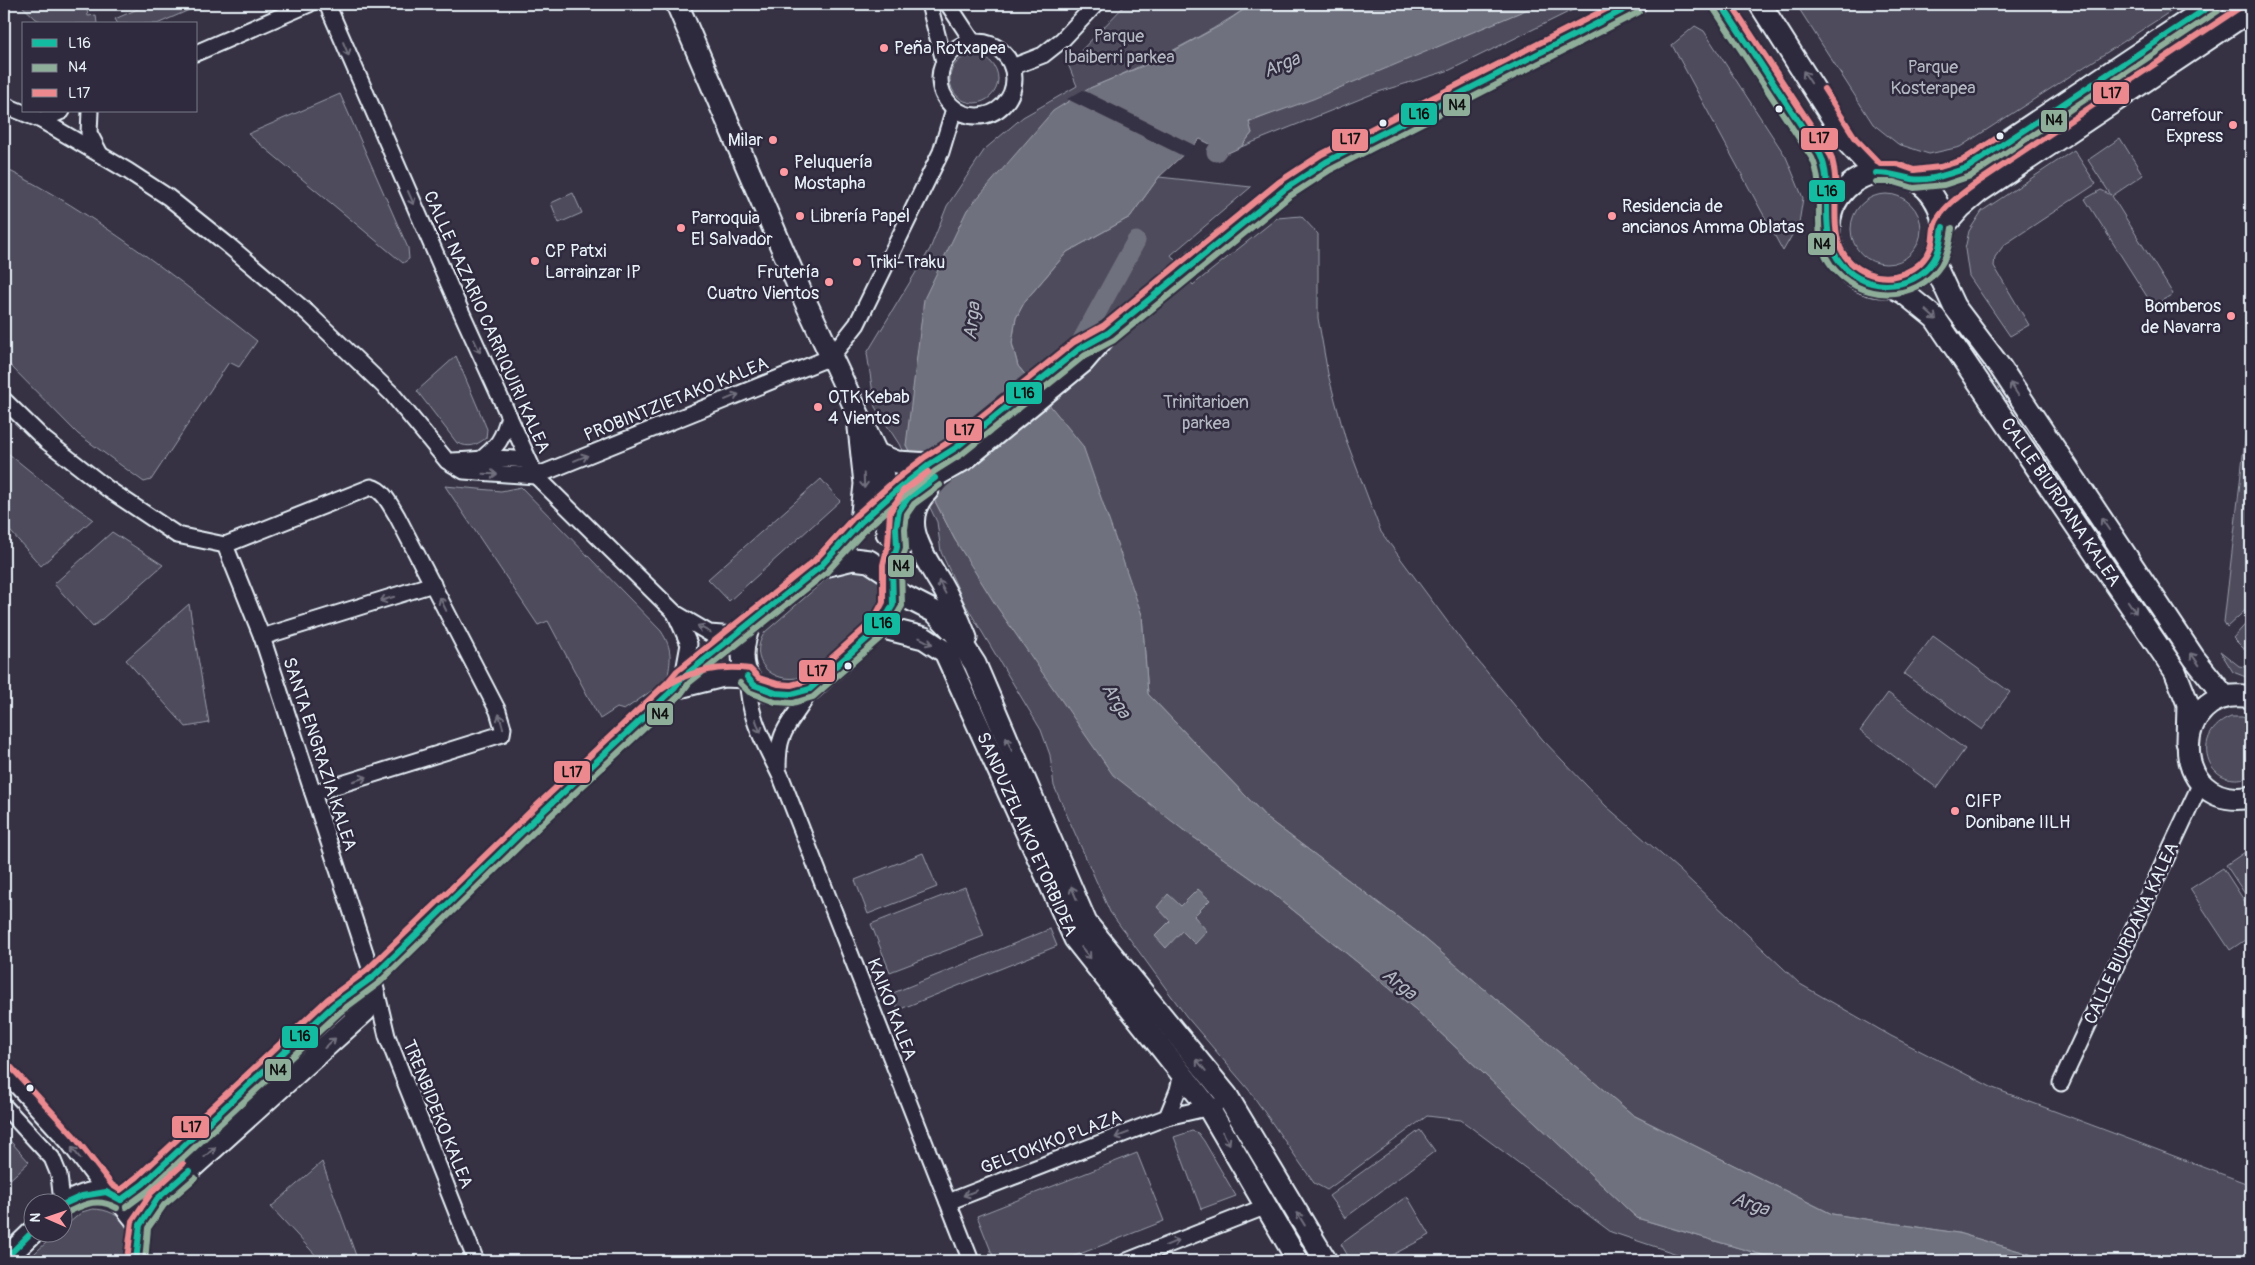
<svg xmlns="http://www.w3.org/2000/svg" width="2255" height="1265" viewBox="0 0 2255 1265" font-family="Pangolin,sans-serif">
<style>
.green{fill:#4d4b5c;stroke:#9a9eaa}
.water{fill:#70717f;stroke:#a0a4af}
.pier{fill:#363244}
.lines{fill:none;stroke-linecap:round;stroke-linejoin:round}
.canal{stroke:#70717f;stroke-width:19}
.street-casing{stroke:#e8f1f8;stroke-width:19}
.secondary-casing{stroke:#e8f1f8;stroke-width:25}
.street{stroke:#2f2a3d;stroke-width:15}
.secondary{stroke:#2f2a3d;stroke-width:21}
.bus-1-casing{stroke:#2f2a3d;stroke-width:10}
.bus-2-casing{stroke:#2f2a3d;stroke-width:10}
.bus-3-casing{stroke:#2f2a3d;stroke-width:10}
.bus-1{stroke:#13bba0;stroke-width:6}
.bus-2{stroke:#8eae9a;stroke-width:6}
.bus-3{stroke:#eb898f;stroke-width:6}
.oneway{stroke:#70707e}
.poi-dot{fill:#ff9aa2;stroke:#2f2a3d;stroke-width:2}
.bus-dot{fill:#e8f1f8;stroke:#2f2a3d;stroke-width:2}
.labels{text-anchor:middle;stroke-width:5;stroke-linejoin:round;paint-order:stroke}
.park-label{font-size:18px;fill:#b2b7c1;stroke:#2f2a3d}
.poi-label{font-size:18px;fill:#e8f1f8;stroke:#2f2a3d;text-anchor:start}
.street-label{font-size:18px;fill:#e8f1f8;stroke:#2f2a3d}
.water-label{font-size:19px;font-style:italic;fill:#b2b7c2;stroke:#2f2a3d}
.line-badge{stroke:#2f2a3d;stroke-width:2}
.pale-badge-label{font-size:14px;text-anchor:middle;font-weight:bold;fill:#111}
</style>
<rect width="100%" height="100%" fill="#363244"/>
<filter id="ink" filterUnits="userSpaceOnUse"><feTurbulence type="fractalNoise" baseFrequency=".02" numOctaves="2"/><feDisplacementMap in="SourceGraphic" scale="10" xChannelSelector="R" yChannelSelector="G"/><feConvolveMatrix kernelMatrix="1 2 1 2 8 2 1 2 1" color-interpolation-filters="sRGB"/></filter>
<g filter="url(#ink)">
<g class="green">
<polygon points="20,4 86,4 88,16 96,15 97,24 46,24 36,19"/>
<polygon points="149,4 203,4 157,24 118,24 115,19"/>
<path d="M 1126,4 L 1252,4 C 1201,39 1147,64 1090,88 L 906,445 L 955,540 L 1182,829 L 1272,893 L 1415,1009 L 1637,1218 L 1783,1261 L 1698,1261 L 1611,1232 L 1461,1120 L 1427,1116 L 1327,1190 L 1314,1183 L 1249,1090 L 1186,1016 L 1110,912 L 1054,786 L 1050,755 L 1041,730 L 964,602 L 941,552 L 937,522 L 899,444 L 875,407 L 867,353 L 930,249 L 947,206 L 985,149 L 1023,117 L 1077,86 L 1068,64 Z"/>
<polygon points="1540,4 1585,4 1450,70 1375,93 1241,147 1252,133 1248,123"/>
<polygon points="1796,4 2182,4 1960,147 1929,154 1898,144 1873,124"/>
<polygon points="1695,26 1704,31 1786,157 1803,198 1799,223 1783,251 1672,45"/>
<circle cx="974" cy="79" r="24"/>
<polygon points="340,94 408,248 409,259 403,263 248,134"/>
<polygon points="2120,138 2143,175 2112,196 2173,294 2153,306 2085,199 2101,190 2111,195 2088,160"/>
<polygon points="2074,150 2096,184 2004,245 1995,257 1994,266 2029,325 2010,336 1969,276 1965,249 1969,231 1982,211"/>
<path d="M 4,168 C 95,213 177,278 257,341 L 239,367 L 229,362 L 151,480 L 144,482 L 78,434 L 4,359 Z"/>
<polygon points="1159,177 1251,187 1171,255 1193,285 1277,218 1301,216 1318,234 1318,318 1328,374 1345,437 1381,532 1464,644 1543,740 1606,806 1678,869 1800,984 1891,1036 1993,1088 2251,1185 2251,1261 2053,1261 1958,1233 1832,1214 1633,1115 1417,932 1268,819 1148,694 1142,615 1048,402 1018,366 1012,343 1016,318 1025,301 1067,252 1130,217"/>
<polygon points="573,193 582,213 559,223 551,203"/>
<circle cx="1886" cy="229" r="35"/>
<path d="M 456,356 L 487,429 L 486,438 C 475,446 470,448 457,443 L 417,391 Z"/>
<polygon points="2251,410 2251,605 2227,627 2224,622 2248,412"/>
<polygon points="4,450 62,497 93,519 41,566 4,524"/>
<polygon points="821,479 840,501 729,601 708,579"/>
<path d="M 445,486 L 501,491 L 521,487 L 661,631 C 673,649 671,660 667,680 L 624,710 L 617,708 L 600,719 L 548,621 L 538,625 Z"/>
<polygon points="112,532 163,565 93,627 54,584"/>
<path d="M 861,566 C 866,570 875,574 879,579 C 899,606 861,632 844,647 C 831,658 819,673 802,677 C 772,685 746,660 765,632 L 831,575 Z"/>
<polygon points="189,604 209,723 186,727 126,660"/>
<polygon points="2251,618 2251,651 2243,648 2233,638"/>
<polygon points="1933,636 2010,692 1982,730 1904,674"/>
<polygon points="2220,651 2239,666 2251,668 2251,679 2233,672"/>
<polygon points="1888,693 1965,749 1937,788 1860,731"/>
<path d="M 2231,717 L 2242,717 L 2251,720 L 2251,776 C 2208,793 2187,734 2231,717 Z"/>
<polygon points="2251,848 2251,903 2226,865"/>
<polygon points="923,853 937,887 868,914 855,880"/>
<polygon points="2223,868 2251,911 2251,936 2230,950 2190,889"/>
<polygon points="965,887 984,936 890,972 871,924"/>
<polygon points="1050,929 1057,946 898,1010 893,993"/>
<polygon points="1420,1130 1435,1151 1345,1218 1329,1196"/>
<polygon points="1192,1131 1198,1133 1204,1141 1236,1196 1201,1209 1174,1137"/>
<polygon points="4,1134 29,1162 4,1185"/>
<polygon points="1137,1153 1164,1221 1062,1261 995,1261 977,1216"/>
<polygon points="322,1162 358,1261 321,1261 271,1207"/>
<polygon points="1407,1196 1430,1235 1381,1261 1351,1261 1341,1244"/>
<path d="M 92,1209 C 124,1209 139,1235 120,1261 L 26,1261 L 57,1233 L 62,1232 L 63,1228 L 82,1212 Z"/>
</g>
<g class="water">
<polygon points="1252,4 1372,4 1376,6 1380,4 1540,4 1313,99 1249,122 1252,133 1241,147 1228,153 1200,139 1159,177 1130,217 1067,252 1025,301 1016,318 1012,343 1018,366 1083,446 1142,615 1148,694 1268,819 1417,932 1633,1115 1832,1214 1958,1233 2053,1261 1783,1261 1637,1218 1415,1009 1272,893 1182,829 1113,775 997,607 955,540 906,445 924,299 967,210 1053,111 1090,88 1157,60 1223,24"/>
<polygon points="1198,889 1210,900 1194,916 1207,931 1195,944 1182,931 1166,948 1155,936 1170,921 1157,907 1168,894 1181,906"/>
</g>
<g class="pier">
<polygon points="1083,90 1196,146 1185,157 1067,99"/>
<polygon points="1027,372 1050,401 946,487 933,502 907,452 924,451 937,445"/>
</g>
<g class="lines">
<g class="canal">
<polyline points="1216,152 1234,128"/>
<polyline points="1061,378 1136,241"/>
</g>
<g class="street-casing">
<g id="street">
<polyline points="327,4 454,296 536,476 675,613 709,633 735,635"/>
<polyline points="929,4 944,61"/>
<polyline points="948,4 973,42"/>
<circle cx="977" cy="79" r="37"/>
<polyline points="196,53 309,4"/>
<polyline points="1012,67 1043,55 1062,40 1096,4"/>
<polyline points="4,105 41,120 128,171 168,197 228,245 308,313 392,394 447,461 464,471 536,476 831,357 857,324 941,152 954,109"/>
<polyline points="90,111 89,133 100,154"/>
<polyline points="41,120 62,111"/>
<polyline points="4,400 45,440 108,489 177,535 225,545 262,637 373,977 387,1036 476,1261"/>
<path d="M 448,461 C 469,461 511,455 528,462"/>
<path d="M 479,461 C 498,446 503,439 509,416"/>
<path d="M 225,545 L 371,487 C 384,490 390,505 397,516 L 498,711 L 503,728 L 502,734 L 313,793"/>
<polyline points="675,613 689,644 683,677"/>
<polyline points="262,637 433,584"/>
<path d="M 748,679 C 747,715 766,746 781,777 L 971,1261"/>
<path d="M 778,769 C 778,758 778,747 782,737 C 788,720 802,709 810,689"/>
<polyline points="4,1072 68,1142 106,1192"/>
<polyline points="2061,1083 2201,783"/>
<polyline points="4,1106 52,1158 59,1175 62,1202"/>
<polyline points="1167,1117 1178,1090 1182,1073"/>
<polyline points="948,1202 1167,1117 1215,1106"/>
<polyline points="1127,1261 1267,1206"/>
</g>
</g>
<g class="secondary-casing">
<g id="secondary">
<polyline points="677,4 800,290 881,463 886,499 887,533"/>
<polyline points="1721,4 1824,161 1830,217"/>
<polyline points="1760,4 1849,144 1876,173"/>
<circle cx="1886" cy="229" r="57"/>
<polyline points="1913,179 1942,176 1967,168 2213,4"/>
<polyline points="1943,227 1961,207 1980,191 2251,10"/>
<polyline points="1933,261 1954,306 2000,367 2194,658 2225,697"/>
<polyline points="1891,286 1904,293 1935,318 2175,671 2188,704 2187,742"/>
<polyline points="859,428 865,484 861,522"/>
<polyline points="877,454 897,462 930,464"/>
<path d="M 928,490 C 896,521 924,555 941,584 C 951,601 959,620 966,638"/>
<polyline points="820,566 861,522 892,494"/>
<polyline points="894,591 935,612 955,633 975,664 1086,923 1227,1096 1326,1261"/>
<path d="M 751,621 C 738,652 737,692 781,693 C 790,694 802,694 811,689 C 818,684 824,676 831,671 C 847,656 864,642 880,627 L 893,605 L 892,563 L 897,547 L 896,528 L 899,511 L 908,498 L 939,474 L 965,459 L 1083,362 L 1108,333 L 1209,249 L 1285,189 L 1326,162 L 1635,4"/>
<polyline points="880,627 924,638 945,652 1075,939 1208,1107 1298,1261"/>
<polyline points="675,688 723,676 747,677"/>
<path d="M 2251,697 C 2168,682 2167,813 2251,797"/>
<polyline points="121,1200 143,1184 334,1005 373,977 536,818 675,688 683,677 820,567 853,559 869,561 892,576"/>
<path d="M 62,1205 C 106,1184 112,1188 140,1225 L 136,1261"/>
<polyline points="140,1225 157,1199 365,1011 373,977"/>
<polyline points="4,1260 33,1232"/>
</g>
</g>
<use href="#street" class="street"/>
<use href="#secondary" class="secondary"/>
<g class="bus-1-casing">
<g id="bus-1">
<path d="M 1721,4 L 1820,154 C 1835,186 1818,227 1837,258 C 1859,293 1912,294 1934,260 C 1940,251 1941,238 1943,227"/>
<path d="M 1876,173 C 1891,173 1897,176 1912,179 C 1929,182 1951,173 1967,168 L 2213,4"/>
<polyline points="747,677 754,685 776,693 792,694 810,689 880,627 893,605 892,563 897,547 896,528 899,511 908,498 935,478"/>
<polyline points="121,1200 143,1184 334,1005 373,977 536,818 675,688 683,677 820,567 861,522 898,489 930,464 957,447 1079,349 1108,333 1285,189 1326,162 1635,4"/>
<polyline points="62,1205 82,1196 106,1192 121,1200"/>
<polyline points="4,1260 32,1232"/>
<polyline points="136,1261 140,1225 157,1199 189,1171"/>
</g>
</g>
<g class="bus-2-casing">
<g id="bus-2">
<path d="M 1714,9 L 1812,158 C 1828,191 1808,234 1831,265 C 1858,302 1916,304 1941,265 C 1948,254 1950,241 1952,228"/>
<polyline points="1876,182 1894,182 1914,188 1944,185 1971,176 2218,11"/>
<polyline points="740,683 749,692 775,702 793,703 813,697 886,633 902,606 901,564 906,548 905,529 907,514 914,504 940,485"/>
<polyline points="126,1207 149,1190 340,1012 379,983 542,824 681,694 689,683 826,573 867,528 904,496 935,471 962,454 1084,356 1114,340 1290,196 1330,170 1639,12"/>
<path d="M 66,1213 C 85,1204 97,1197 117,1208"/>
<polyline points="145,1261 148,1228 164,1205 195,1178"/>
</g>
</g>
<g class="bus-3-casing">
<g id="bus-3">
<path d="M 1731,4 L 1831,156 C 1841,186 1830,218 1840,247 C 1845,259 1856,268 1867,273 C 1892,283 1921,272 1931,247 C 1935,237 1931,227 1938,218 C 1947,204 1962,194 1975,184 L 2245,4"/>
<polyline points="1824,89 1856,139 1880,164 1897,164 1914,170 1940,167 1963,160 2000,136"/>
<path d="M 662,689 C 686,671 720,665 750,669 L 759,678 L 778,684 L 791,685 L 806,681 L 873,621 L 883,602 L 883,565 L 888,545 L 890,512 L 903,491 L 928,472"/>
<polyline points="10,1066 74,1136 112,1185 120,1190 137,1177 328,999 367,970 530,812 668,682 677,671 814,561 855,516 893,482 925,457 952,440 1074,342 1103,326 1279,182 1322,154 1616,4"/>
<polyline points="127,1260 132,1221 151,1193 183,1164"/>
</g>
</g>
<use href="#bus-1" class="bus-1"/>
<use href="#bus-2" class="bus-2"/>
<use href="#bus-3" class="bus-3"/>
</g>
<defs><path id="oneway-shaft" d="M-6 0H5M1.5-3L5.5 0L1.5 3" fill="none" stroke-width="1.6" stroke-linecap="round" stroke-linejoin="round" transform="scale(1.25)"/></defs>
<g class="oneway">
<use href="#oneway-shaft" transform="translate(346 49) rotate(67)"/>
<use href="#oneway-shaft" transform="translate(1807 77) rotate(-123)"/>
<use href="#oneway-shaft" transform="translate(411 198) rotate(66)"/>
<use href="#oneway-shaft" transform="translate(1931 315) rotate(42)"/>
<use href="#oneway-shaft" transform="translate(477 346) rotate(65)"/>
<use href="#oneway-shaft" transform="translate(2014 389) rotate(-124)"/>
<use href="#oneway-shaft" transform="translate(732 397) rotate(-22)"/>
<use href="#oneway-shaft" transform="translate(581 458) rotate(-22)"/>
<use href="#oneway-shaft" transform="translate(490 474) rotate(2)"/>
<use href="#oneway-shaft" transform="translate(864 481) rotate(88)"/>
<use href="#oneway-shaft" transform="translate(2105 524) rotate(-124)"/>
<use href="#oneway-shaft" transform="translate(942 587) rotate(-118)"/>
<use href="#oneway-shaft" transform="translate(387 599) rotate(163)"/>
<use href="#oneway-shaft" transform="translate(443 604) rotate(-116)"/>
<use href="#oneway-shaft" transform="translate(2132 607) rotate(56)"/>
<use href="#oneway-shaft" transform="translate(704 629) rotate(-152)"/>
<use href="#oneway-shaft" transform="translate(926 641) rotate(27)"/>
<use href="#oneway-shaft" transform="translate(2195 659) rotate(-125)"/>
<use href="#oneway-shaft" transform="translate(501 721) rotate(-106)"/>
<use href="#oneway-shaft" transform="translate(758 726) rotate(70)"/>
<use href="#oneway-shaft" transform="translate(1009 744) rotate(-113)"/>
<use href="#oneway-shaft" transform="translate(360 779) rotate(-17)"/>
<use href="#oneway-shaft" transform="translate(1074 893) rotate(-113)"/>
<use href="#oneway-shaft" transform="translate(1086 953) rotate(51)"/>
<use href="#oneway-shaft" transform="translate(330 1043) rotate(-42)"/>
<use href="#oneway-shaft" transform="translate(1201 1065) rotate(-129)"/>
<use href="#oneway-shaft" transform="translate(1122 1135) rotate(159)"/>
<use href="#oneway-shaft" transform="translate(1226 1138) rotate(59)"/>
<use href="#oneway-shaft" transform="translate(210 1152) rotate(-42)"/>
<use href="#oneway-shaft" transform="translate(76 1153) rotate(-128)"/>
<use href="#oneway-shaft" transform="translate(970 1193) rotate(159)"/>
<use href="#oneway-shaft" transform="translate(1301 1219) rotate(-121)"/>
<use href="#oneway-shaft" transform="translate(1172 1243) rotate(-22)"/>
</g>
</g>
<g class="poi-dot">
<circle cx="884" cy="48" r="5"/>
<circle cx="2233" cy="125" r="5"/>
<circle cx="773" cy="140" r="5"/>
<circle cx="784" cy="172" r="5"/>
<circle cx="800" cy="216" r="5"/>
<circle cx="1612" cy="216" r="5"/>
<circle cx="681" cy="228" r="5"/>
<circle cx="535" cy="261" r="5"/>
<circle cx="857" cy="262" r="5"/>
<circle cx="829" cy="282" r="5"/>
<circle cx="2231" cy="316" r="5"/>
<circle cx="818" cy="407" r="5"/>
<circle cx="1955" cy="811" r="5"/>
</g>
<g class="bus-dot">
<circle cx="1779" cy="109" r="4.5"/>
<circle cx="1383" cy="123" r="4.5"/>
<circle cx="2000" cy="136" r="4.5"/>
<circle cx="848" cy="666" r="4.5"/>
<circle cx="30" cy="1088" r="4.5"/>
</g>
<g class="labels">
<g class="park-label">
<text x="1119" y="42">Parque<tspan x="1119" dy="21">Ibaiberri parkea</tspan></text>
<text x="1933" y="73">Parque<tspan x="1933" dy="21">Kosterapea</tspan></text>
<text x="1206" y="408">Trinitarioen<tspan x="1206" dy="21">parkea</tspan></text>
</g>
<g class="poi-label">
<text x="894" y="54">Peña Rotxapea</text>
<text x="2223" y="121" text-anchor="end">Carrefour<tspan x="2223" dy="21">Express</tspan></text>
<text x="763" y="146" text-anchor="end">Milar</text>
<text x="794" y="168">Peluquería<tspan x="794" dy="21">Mostapha</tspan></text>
<text x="1622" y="212">Residencia de<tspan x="1622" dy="21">ancianos Amma Oblatas</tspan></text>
<text x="810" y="222">Librería Papel</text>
<text x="691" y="224">Parroquia<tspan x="691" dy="21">El Salvador</tspan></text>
<text x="545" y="257">CP Patxi<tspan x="545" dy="21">Larrainzar IP</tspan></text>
<text x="867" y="268">Triki-Traku</text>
<text x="819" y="278" text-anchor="end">Frutería<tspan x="819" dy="21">Cuatro Vientos</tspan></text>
<text x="2221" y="312" text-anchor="end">Bomberos<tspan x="2221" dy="21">de Navarra</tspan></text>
<text x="828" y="403">OTK Kebab<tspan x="828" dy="21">4 Vientos</tspan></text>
<text x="1965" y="807">CIFP<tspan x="1965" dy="21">Donibane IILH</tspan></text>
</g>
<g class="street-label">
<text transform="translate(487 322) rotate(66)" y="6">CALLE NAZARIO CARRIQUIRI KALEA</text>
<text transform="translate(676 399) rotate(-22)" y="6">PROBINTZIETAKO KALEA</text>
<text transform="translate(2061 502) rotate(56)" y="6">CALLE BIURDANA KALEA</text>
<text transform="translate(320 754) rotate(72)" y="6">SANTA ENGRAZIA KALEA</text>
<text transform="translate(1027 834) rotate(66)" y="6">SANDUZELAIKO ETORBIDEA</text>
<text transform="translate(2131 933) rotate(-65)" y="6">CALLE BIURDANA KALEA</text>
<text transform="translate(892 1009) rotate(69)" y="6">KAIKO KALEA</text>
<text transform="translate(438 1114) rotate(68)" y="6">TRENBIDEKO KALEA</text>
<text transform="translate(1051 1142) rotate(-21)" y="6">GELTOKIKO PLAZA</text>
</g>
<g class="water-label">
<text transform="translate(1281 64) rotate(-23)" y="7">Arga</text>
<text transform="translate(971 321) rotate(-84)" y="7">Arga</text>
<text transform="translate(1117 700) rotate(58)" y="7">Arga</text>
<text transform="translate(1400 983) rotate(39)" y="7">Arga</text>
<text transform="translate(1751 1203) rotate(19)" y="7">Arga</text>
</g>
</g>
<g class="line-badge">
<rect x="2092" y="81" width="38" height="24" rx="5" fill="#eb898f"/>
<rect x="1442" y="93" width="29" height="24" rx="5" fill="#8eae9a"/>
<rect x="1400" y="102" width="38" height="24" rx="5" fill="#13bba0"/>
<rect x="2040" y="109" width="28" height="24" rx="5" fill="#8eae9a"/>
<rect x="1800" y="127" width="39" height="24" rx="5" fill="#eb898f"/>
<rect x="1331" y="128" width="38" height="24" rx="5" fill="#eb898f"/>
<rect x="1808" y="179" width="38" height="24" rx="5" fill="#13bba0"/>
<rect x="1807" y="232" width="29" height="24" rx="5" fill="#8eae9a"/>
<rect x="1005" y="381" width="38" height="24" rx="5" fill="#13bba0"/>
<rect x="945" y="418" width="38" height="24" rx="5" fill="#eb898f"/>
<rect x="887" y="554" width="28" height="24" rx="5" fill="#8eae9a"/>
<rect x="863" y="612" width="38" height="24" rx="5" fill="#13bba0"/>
<rect x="798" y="659" width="38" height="24" rx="5" fill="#eb898f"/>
<rect x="646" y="702" width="28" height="24" rx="5" fill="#8eae9a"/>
<rect x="553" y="760" width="38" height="24" rx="5" fill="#eb898f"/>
<rect x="281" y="1025" width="38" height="24" rx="5" fill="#13bba0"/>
<rect x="264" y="1058" width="28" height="24" rx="5" fill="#8eae9a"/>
<rect x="171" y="1115" width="39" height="24" rx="5" fill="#eb898f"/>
</g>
<g class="pale-badge-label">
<text x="2111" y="98">L17</text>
<text x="1457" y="110">N4</text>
<text x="1419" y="119">L16</text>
<text x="2054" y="125">N4</text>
<text x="1819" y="143">L17</text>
<text x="1350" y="144">L17</text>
<text x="1827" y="196">L16</text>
<text x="1822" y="249">N4</text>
<text x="1024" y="398">L16</text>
<text x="964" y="435">L17</text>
<text x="901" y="571">N4</text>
<text x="882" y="628">L16</text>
<text x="817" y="676">L17</text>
<text x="660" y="719">N4</text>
<text x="572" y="777">L17</text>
<text x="300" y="1041">L16</text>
<text x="278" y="1075">N4</text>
<text x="191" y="1132">L17</text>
</g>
<rect width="2255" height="1265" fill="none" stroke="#2f2a3d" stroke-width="20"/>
<rect x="10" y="10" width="2235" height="1245" fill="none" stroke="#e8f1f8" stroke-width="2" filter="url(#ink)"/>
<rect x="22" y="22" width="175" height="90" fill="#2f2a3d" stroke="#797a88"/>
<rect x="32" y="39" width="25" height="8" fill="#13bba0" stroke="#797a88"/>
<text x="68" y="48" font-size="15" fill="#e8f1f8">L16</text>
<rect x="32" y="64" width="25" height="8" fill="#8eae9a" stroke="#797a88"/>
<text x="68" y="72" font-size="15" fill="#e8f1f8">N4</text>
<rect x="32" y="89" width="25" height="8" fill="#eb898f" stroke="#797a88"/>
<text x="68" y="98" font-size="15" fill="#e8f1f8">L17</text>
<g transform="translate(48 1218) rotate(272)"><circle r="24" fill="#2f2a3d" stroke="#797a88"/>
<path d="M0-4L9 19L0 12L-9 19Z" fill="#ff9aa2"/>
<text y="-8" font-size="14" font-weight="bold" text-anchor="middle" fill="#e8f1f8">N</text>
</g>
</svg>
